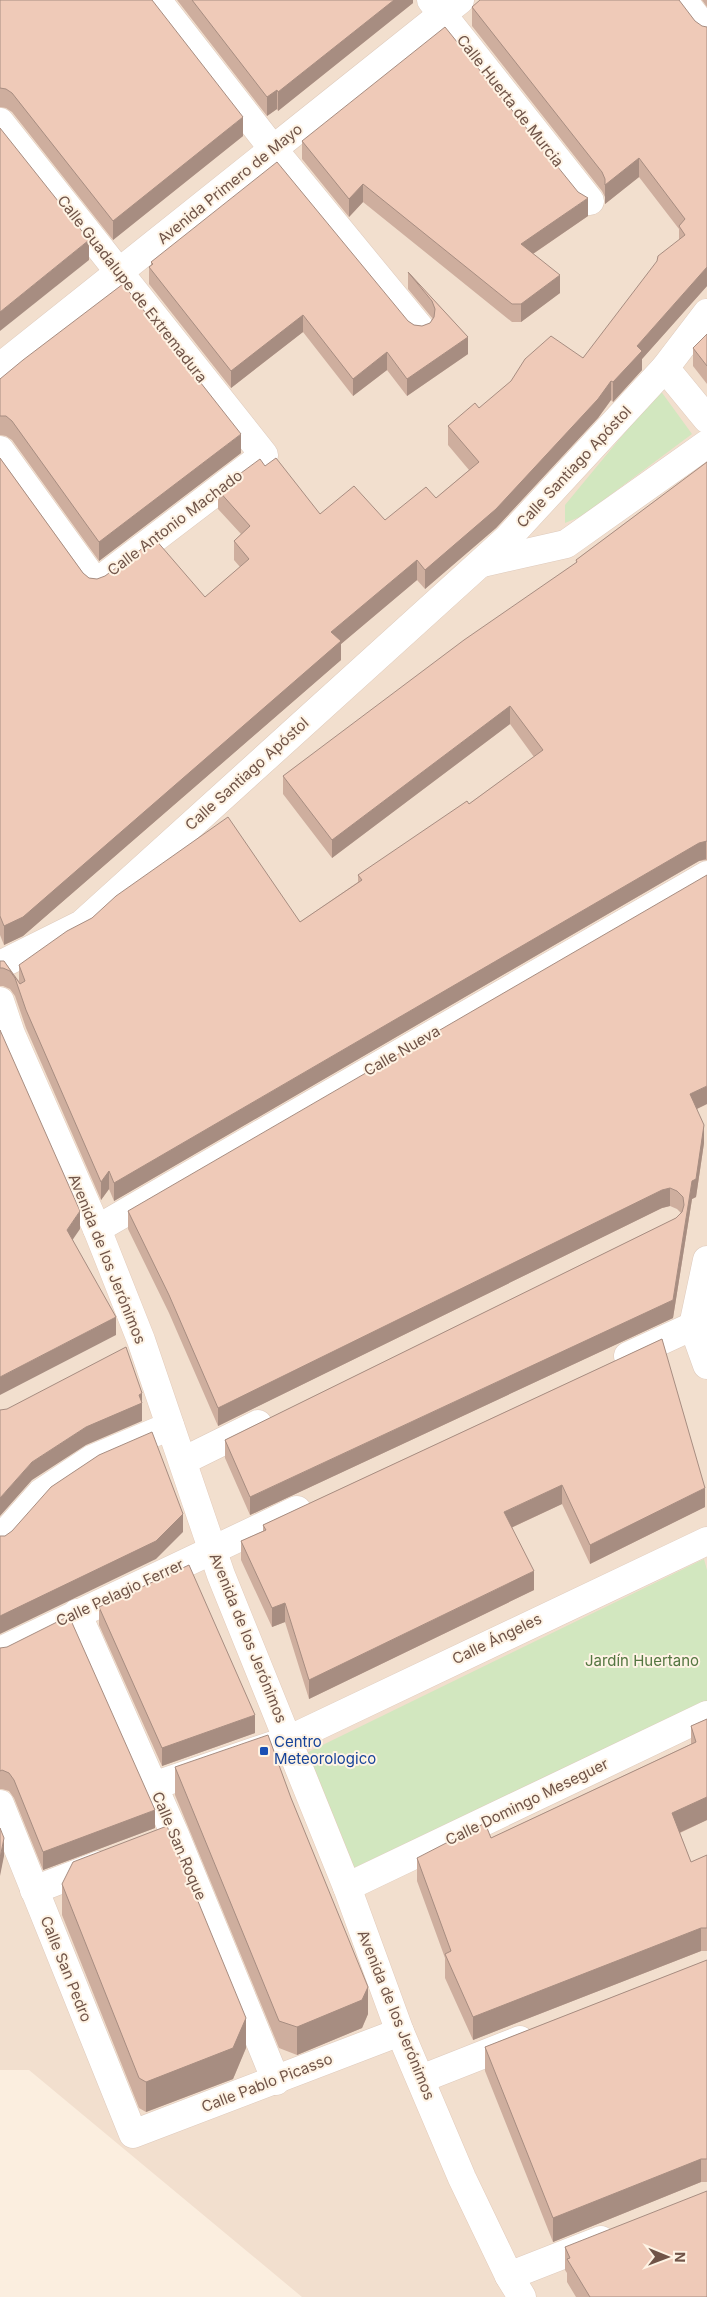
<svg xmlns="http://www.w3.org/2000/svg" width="707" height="2297" viewBox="0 0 707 2297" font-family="Inter,sans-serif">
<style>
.residential{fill:#f2dfce}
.green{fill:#d2e7bf}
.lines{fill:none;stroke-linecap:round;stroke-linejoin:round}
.pedestrian-casing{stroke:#decabc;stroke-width:29}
.minor-casing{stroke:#decabc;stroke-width:29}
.secondary-casing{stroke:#e3cbba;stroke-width:29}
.pedestrian{stroke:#fff;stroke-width:28}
.minor{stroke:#fff;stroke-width:28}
.secondary{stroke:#fff;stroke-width:28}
.wall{fill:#ceae9e}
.shaded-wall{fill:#a78d81}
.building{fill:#efcab8;stroke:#a78d81}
.transit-dot{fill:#1a4fb4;stroke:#fef3e4;stroke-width:2}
.labels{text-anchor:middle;stroke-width:4;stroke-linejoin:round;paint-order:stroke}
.street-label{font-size:15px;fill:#705448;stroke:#fef3e4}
.park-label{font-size:15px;fill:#547641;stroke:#fef3e4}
.transit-label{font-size:15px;fill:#164399;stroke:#fef3e4;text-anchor:start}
</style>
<rect width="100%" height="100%" fill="#fbeedf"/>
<polygon class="residential" points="0,0 707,0 707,2297 302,2297 29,2070 0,2070"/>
<g class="green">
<polygon points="660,390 692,434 582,516 565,523 565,505"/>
<polygon points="704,1559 707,1570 707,1701 345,1872 298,1757"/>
</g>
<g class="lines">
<g class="pedestrian-casing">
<polyline id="pedestrian" points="153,1786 288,1740"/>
</g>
<g class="minor-casing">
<g id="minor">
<polyline points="157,0 273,149 420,328"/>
<polyline points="431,0 590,201"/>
<polyline points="683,0 707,31"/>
<polyline points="0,122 264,455 96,583 0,450"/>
<polyline points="0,367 460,0"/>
<polyline points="665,368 707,419"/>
<polyline points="482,563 566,544 707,444"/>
<polyline points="0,965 82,924 507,539 665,368 707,313"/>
<polyline points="97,1229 707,875"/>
<polyline points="707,1260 693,1326 707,1365"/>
<polyline points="628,1356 693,1326"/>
<polyline points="183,1461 258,1424"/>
<polyline points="0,1539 41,1493 92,1459 170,1426"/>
<polyline points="77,1613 176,1837 276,2081"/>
<polyline points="0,1651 297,1510"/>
<polyline points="288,1740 707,1541"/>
<polyline points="0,1804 133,2134 400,2032"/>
<polyline points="347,1887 707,1715"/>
<polyline points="34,1890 99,1865"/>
<polyline points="421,2079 520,2040"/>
<polyline points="509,2276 601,2240"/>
</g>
</g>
<g class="secondary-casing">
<polyline id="secondary" points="0,1001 11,1034 97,1229 141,1340 221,1575 347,1887 400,2032 462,2178 509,2276 522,2297"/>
</g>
<use href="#pedestrian" class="pedestrian"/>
<use href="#minor" class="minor"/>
<use href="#secondary" class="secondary"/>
</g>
<g class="wall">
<polygon points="0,0 243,136 113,240 12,112 6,108 0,107"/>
<polygon points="177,0 413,0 413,3 278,111 277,109 267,116"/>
<polygon points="679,0 707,286 642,359 642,370 613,402 611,400 598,418 496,528 425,589 417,580 341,644 341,660 23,936 4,945 0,935 0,458 83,573 89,578 205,597 240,567 234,560 234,541 241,534 218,509 218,490 265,466 320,514 385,520 436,498 469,470 448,445 448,426 479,408 583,358 679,240 679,229 639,177 605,204 605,197 602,191 472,26 472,7"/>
<polygon points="702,0 707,0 707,7"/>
<polygon points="302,141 588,216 533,254 560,293 521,322 512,322 363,202 349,217 302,159"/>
<polygon points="151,262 408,321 414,325 422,326 430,323 433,319 408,289 408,272 468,337 468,354 407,396 387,370 353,396 303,332 231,388 149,284 149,267 151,265"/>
<polygon points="707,334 707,384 693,366 693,348"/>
<polygon points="0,379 241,453 99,561 12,440 6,436 0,435"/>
<polygon points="707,462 707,860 699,861 114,1201 109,1189 101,1200 26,1028 15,996 10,989 3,986 0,986 0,961 4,961 19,981 19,965 300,922 358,882 358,875 469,804 534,757 510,724 332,858 283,794 283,776 576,563 576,560"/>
<polygon points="707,1104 697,1109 704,1143 696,1197 692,1199 673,1318 250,1515 225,1458 225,1440 676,1218 681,1213 677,1209 670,1206 662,1208 218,1426 169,1313 128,1229 128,1211"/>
<polygon points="662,1339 705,1507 590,1564 562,1504 511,1528 534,1590 309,1699 285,1622 272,1627 241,1560 241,1541 263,1531 263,1525"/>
<polygon points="99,1607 255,1733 162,1766 99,1625"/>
<polygon points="0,1648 155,1828 43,1870 14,1798 9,1791 2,1789 0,1789"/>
<polygon points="707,1719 707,1820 680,1833 691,1862 707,1855 707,1951 701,1951 473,2040 445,1978 445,1958 417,1881 417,1858 491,1838 691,1744 691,1726"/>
<polygon points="175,1767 368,2014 362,2028 297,2055 279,2048 175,1795"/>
<polygon points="62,1884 246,2048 233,2079 146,2112 139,2108 62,1915"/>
<polygon points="707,1960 707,2182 701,2182 553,2242 485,2071 485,2047"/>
<polygon points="565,2247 707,2297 576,2297 567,2282 567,2273 565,2270"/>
</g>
<g class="shaded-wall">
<polygon points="394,0 413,0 413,3 278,111 278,92"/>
<polygon points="277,90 277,109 267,116 267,97"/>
<polygon points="243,117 243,136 113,240 113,221"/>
<polygon points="639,158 639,177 605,204 605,185"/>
<polygon points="363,184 363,202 349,217 349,199"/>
<polygon points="588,198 588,216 521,262 521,244"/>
<polygon points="89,240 89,260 0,331 0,312"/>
<polygon points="707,267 707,286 642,359 642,370 613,402 613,382 637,346"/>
<polygon points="560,275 560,293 521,322 521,304"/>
<polygon points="303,315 303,332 231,388 231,371"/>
<polygon points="468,337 468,354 407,396 407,379"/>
<polygon points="387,352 387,370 353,396 353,379"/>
<polygon points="611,381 611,400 598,418 496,528 425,589 425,570"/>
<polygon points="241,434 241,453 99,561 99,542"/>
<polygon points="417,560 417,580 341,644 341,660 23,936 4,945 4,926 331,632"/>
<polygon points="510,706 510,724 332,858 332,840"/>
<polygon points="706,841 706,859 699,861 114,1201 114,1183 699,843"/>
<polygon points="707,1086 707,1104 690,1112 690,1094"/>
<polygon points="704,1125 704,1143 696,1197 692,1199 673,1318 250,1515 250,1497 673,1300 692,1181"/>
<polygon points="109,1171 109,1189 101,1200 101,1182"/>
<polygon points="670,1188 670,1206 662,1208 218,1426 218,1408 662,1190"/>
<polygon points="80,1211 80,1229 67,1248 67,1230"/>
<polygon points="116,1317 116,1335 0,1395 0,1377"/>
<polygon points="142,1393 142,1421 86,1445 32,1480 0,1516 0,1498 32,1462 86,1427"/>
<polygon points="562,1485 562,1504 504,1531 504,1512"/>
<polygon points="705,1488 705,1507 590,1564 590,1545"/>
<polygon points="183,1514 183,1532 156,1559 0,1634 0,1616"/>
<polygon points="534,1571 534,1590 309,1699 309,1680"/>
<polygon points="285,1603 285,1622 272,1627 272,1608"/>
<polygon points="255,1715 255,1733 162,1766 162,1748"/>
<polygon points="707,1797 707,1820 672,1836 672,1813"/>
<polygon points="155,1810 155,1828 43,1870 43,1852"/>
<polygon points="4,1838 4,1856 0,1876 0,1858"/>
<polygon points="701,1928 701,1951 473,2040 473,2017"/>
<polygon points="368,1987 368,2014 362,2028 297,2055 297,2027"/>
<polygon points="246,2018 246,2048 233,2079 146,2112 146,2082"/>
<polygon points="701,2159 701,2182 553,2242 553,2218"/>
</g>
<g class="building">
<polygon points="0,0 152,0 243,117 113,221 12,93 6,89 0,88"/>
<polygon points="192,0 394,0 278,92 277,90 267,97"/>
<polygon points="480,0 679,0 695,21 702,26 707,27 707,267 637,346 642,351 613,382 611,381 598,399 496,509 425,570 417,560 331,632 341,641 23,917 4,926 0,916 0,458 83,573 89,578 97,579 105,576 155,539 205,597 249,559 234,541 250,526 218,490 260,459 265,466 276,458 320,514 354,486 385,520 426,487 436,498 479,462 448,426 475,403 479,408 511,381 525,359 551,336 583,358 657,261 658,256 685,235 679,226 685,219 639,158 605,185 605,179 602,172 472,7"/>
<polygon points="445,27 578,192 588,198 521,244 560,275 521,304 512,304 363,184 349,199 302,141"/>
<polygon points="0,128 89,240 0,312"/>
<polygon points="277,162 408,321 414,325 422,326 430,323 434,317 435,309 432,301 408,272 468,337 407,379 387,352 353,379 303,315 231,371 149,267 153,264 151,262"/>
<polygon points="123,284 241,434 99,542 12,421 6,416 0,416 0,379 23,360"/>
<polygon points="707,334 707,366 693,348"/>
<polygon points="707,462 707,841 699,843 114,1183 109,1171 101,1182 26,1010 15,978 10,971 3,968 0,968 0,961 4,961 20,984 25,981 19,965 67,931 92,918 116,896 228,817 300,922 362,880 358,875 467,801 469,804 543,750 510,706 332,840 283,776 464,640 577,562 576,560"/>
<polygon points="707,875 707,1086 690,1094 704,1125 696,1179 692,1181 673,1300 250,1497 225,1440 676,1218 682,1212 684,1205 683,1197 677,1191 670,1188 662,1190 218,1408 169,1295 128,1211"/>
<polygon points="0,1030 80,1211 67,1230 116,1317 0,1377"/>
<polygon points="662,1339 705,1488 590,1545 562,1485 504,1512 534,1571 309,1680 285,1603 272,1608 241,1541 266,1530 263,1525"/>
<polygon points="126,1347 142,1393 139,1395 142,1403 86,1427 32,1462 0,1498 0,1410 7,1409"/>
<polygon points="152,1432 183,1514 156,1541 0,1616 0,1536 5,1536 12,1531 51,1487 99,1455"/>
<polygon points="189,1565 255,1715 162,1748 99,1607"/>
<polygon points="69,1616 155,1810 43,1852 14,1780 9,1773 2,1770 0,1771 0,1648 7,1647"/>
<polygon points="707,1719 707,1797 672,1813 691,1862 707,1855 707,1928 701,1928 473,2017 445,1954 451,1951 417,1858 485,1823 491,1838 696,1742 691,1726"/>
<polygon points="268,1735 291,1798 368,1987 362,2000 297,2027 279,2021 175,1767"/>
<polygon points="167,1826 246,2018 233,2048 146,2082 139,2078 62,1884 73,1862"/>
<polygon points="0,1828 4,1838 0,1858"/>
<polygon points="707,1960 707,2159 701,2159 553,2218 485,2047"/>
<polygon points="707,2191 707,2297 590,2297 567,2259 570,2258 565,2247"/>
</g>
<rect class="transit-dot" x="259" y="1746" width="10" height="10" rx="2.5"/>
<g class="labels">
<g class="street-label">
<text transform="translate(510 101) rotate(52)" y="5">Calle Huerta de Murcia</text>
<text transform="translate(230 184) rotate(-39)" y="5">Avenida Primero de Mayo</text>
<text transform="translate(132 289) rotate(52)" y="5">Calle Guadalupe de Extremadura</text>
<text transform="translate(574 467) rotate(-47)" y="5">Calle Santiago Apóstol</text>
<text transform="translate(175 523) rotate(-37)" y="5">Calle Antonio Machado</text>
<text transform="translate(247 774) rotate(-42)" y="5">Calle Santiago Apóstol</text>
<text transform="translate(402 1051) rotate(-30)" y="5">Calle Nueva</text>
<text transform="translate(107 1259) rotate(68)" y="5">Avenida de los Jerónimos</text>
<text transform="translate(120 1593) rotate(-25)" y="5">Calle Pelagio Ferrer</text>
<text transform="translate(248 1638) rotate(68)" y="5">Avenida de los Jerónimos</text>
<text transform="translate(497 1639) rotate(-26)" y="5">Calle Ángeles</text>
<text transform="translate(527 1802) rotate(-26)" y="5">Calle Domingo Meseguer</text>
<text transform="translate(179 1846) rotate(67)" y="5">Calle San Roque</text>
<text transform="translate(66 1969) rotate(68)" y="5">Calle San Pedro</text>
<text transform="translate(396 2015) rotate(68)" y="5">Avenida de los Jerónimos</text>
<text transform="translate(267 2083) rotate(-21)" y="5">Calle Pablo Picasso</text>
</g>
<g class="park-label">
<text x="642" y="1666">Jardín Huertano</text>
</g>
<g class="transit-label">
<text x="274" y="1747">Centro<tspan x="274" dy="17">Meteorologico</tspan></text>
</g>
</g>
<g transform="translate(667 2257) rotate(91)" stroke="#fef3e4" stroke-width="4" paint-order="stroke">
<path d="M0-4L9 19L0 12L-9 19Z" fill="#705448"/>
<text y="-8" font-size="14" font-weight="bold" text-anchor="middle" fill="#705448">N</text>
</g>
</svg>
